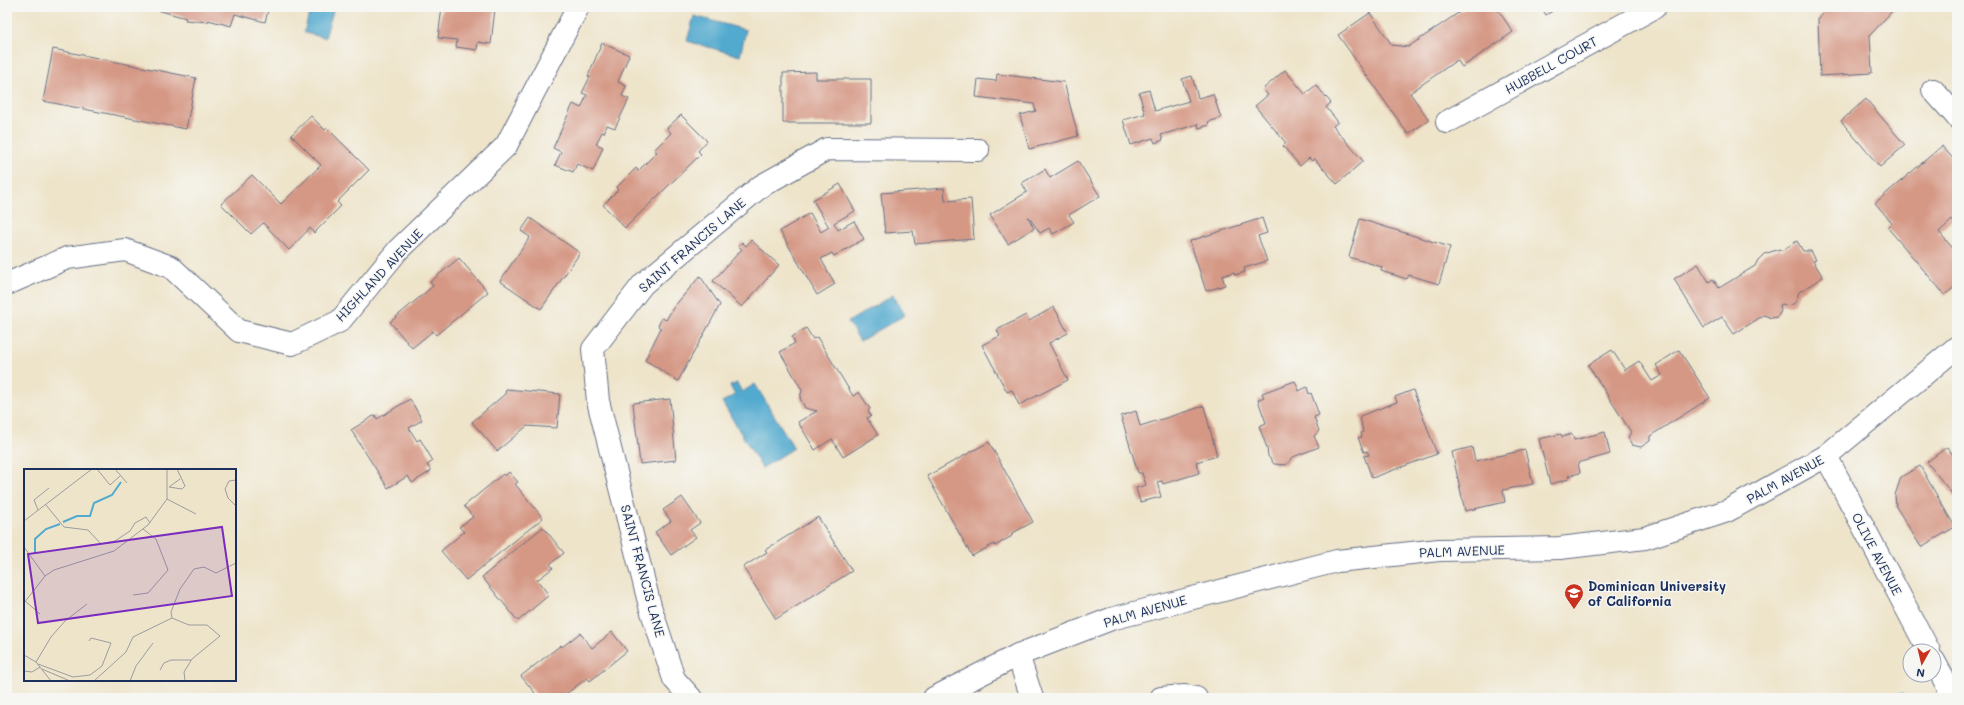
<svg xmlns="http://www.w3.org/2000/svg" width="1964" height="705" viewBox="0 0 1964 705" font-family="Mali,sans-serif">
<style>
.water{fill:#52aacf;stroke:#366c96}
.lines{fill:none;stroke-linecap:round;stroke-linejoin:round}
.stream{stroke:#52aacf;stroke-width:9}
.building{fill:#d59885}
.minor-casing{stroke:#656e84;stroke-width:24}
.minor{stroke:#fff;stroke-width:22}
.labels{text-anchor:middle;stroke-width:3;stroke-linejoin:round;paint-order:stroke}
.street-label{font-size:13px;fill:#1b2f5e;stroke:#f6f6f2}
.poi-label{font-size:13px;font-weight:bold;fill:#1b2f5e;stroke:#f6f6f2;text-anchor:start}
.inset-river{fill:none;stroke:#52aacf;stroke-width:2}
.inset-road{fill:none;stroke:#9a9c9f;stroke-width:1}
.view{fill:#7b2cbf;fill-opacity:0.15;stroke:#7b2cbf;stroke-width:2}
.inset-edge{fill:none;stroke:#1b2f5e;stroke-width:2}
</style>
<rect width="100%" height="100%" fill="#f6f6f2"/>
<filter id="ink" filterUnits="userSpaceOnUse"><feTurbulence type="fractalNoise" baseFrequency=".025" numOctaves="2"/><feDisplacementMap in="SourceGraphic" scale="8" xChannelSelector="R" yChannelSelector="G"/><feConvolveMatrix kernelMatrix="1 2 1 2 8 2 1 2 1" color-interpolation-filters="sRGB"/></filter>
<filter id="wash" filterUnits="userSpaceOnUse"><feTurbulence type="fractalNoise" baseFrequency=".012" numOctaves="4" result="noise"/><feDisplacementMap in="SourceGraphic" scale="16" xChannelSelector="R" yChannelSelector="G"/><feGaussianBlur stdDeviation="0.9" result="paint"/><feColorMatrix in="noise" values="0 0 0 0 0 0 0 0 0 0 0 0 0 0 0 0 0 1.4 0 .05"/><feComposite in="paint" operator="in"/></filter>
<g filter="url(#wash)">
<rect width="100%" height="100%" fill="#eee4ca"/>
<g class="water">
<polygon points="311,7 334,7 325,38 304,32"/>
<polygon points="694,16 746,30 740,56 687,41"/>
<polygon points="893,295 905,315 860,341 848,322"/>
<polygon points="737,383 742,392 755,384 794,448 762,468 722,402 735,395 730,386"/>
</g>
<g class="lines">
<polyline class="stream" points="1901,698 1901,697"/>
</g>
<g id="blocks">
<g class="building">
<polygon points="158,7 269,7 265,22 235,14 231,26 208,20 208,22 185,20 186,18 157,10"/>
<polygon points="442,7 495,8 491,44 478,42 477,50 456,47 457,40 438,38"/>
<polygon points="1467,7 1496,7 1513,32 1462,67 1457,60 1410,93 1429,120 1408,134 1338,35 1370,13 1392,45 1408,47"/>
<polygon points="1541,7 1559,7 1546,15"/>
<polygon points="1828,7 1896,7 1870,35 1872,73 1820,76 1818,19"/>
<polygon points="602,43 629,55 618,82 626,86 622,96 629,99 615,128 607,125 604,133 602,132 596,144 603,147 593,171 577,164 573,172 555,165 561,152 553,148 573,104 581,108 587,95 582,93 590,77 588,76"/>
<polygon points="53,49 196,78 186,129 43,101"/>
<polygon points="1285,70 1305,94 1316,85 1331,103 1326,107 1338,122 1333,126 1363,161 1337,184 1314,158 1312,161 1309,158 1300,166 1283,146 1286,143 1255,106 1268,95 1263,89"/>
<polygon points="816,72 816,79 871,79 871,123 783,123 783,73"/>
<polygon points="997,74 1064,82 1078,136 1029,149 1020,115 1036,111 1034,104 976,97 978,79 996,81"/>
<polygon points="1192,76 1198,98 1213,94 1221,118 1208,122 1209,125 1199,128 1198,124 1161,135 1163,140 1155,143 1153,138 1131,145 1123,120 1145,114 1139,93 1149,90 1155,111 1189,101 1182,79"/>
<polygon points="1866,99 1905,145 1880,167 1841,121"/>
<polygon points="681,115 707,141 698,151 701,154 625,228 603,205 618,190 616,188 636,168 638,171 657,152 654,150 671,133 667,128"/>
<polygon points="311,116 325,130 327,128 369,170 337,202 341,206 314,233 310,228 289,250 263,223 251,234 221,204 252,175 281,204 321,165 291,135"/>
<polygon points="1942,146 1957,163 1957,226 1952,220 1939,232 1957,253 1957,285 1945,295 1887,227 1892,223 1875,203"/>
<polygon points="1078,161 1100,196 1069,215 1074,222 1053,234 1049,228 1040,233 1029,217 1028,217 1034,228 1008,244 990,215 1027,192 1022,183 1045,169 1050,178"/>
<polygon points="840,184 855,211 834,223 838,230 854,221 864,239 834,256 832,253 821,259 835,284 817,295 780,231 810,213 821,232 829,227 813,200"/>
<polygon points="944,188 945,201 971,199 974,239 915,244 913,231 885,233 881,193"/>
<polygon points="530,218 580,253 541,309 500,281 530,237 521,231"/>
<polygon points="1262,218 1267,233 1258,236 1267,261 1244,268 1245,272 1235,275 1234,272 1222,276 1225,285 1206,291 1190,241"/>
<polygon points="1360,219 1450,247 1439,284 1409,275 1407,279 1381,271 1382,267 1349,257"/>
<polygon points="751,240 779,265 742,307 713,281 742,249 738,246 742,242 746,246"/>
<polygon points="1797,241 1803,251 1811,251 1816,260 1813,261 1823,277 1799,292 1795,303 1789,306 1782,304 1780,305 1781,311 1777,317 1771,318 1764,315 1734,334 1722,317 1704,328 1674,279 1698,264 1709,282 1713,279 1719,288 1755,266 1758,260 1764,254 1780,249 1781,251"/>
<polygon points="459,258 488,292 436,335 433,331 412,348 390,322 433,286 430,282"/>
<polygon points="700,276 720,305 678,381 645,360 661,328 658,326 662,318 666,320 673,308"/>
<polygon points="1054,307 1068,333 1049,343 1068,380 1019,405 1012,390 1007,392 982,345 1000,336 997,330 1026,315 1029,321"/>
<polygon points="806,328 813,339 817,337 853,396 859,392 870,409 868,411 871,416 867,418 878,435 843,457 832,439 815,450 798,422 817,411 805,408 800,398 802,390 780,352 795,343 792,337"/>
<polygon points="1612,350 1625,370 1639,361 1652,381 1662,375 1656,365 1679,350 1710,398 1650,436 1650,441 1641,447 1632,445 1628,438 1631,432 1588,365"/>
<polygon points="1295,381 1299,391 1307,387 1309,394 1311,393 1319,415 1314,417 1319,431 1314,436 1319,447 1293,457 1286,465 1274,464 1268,456 1267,448 1259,426 1266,423 1258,400 1264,397 1262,393"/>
<polygon points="506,389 560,394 557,428 527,426 497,451 472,422 505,394"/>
<polygon points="1413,390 1437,454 1372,478 1364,456 1369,455 1367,451 1364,452 1358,438 1362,437 1361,433 1363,432 1360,416 1397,402 1395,397"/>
<polygon points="410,399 422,420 409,428 417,441 420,439 433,461 427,465 431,471 412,483 408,476 388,488 351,430 375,415 377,419"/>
<polygon points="670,399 676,460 640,464 633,403"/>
<polygon points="1204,406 1217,456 1196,462 1199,473 1163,484 1162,481 1157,482 1161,497 1140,502 1136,488 1146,485 1142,473 1138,473 1121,416 1136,411 1140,426"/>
<polygon points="1605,432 1610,454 1578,463 1580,473 1568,476 1569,479 1550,484 1539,439 1561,434 1562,437 1572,434 1574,440"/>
<polygon points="989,442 1033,522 1011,534 1012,536 995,546 994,544 972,556 927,476"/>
<polygon points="1472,447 1475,461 1525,450 1533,484 1503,490 1505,502 1465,511 1452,452"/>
<polygon points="1947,447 1953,455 1957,451 1957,500 1927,462"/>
<polygon points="1920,466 1955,527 1921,547 1895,505 1896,505 1895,495 1901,477"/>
<polygon points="509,472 518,482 515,484 543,518 466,580 441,551 464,532 459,527 473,517 464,506 503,474 505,476"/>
<polygon points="682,497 700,523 690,530 696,537 671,555 655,532 671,521 663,510"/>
<polygon points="818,517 852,571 776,619 743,567 767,552 765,550"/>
<polygon points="543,527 564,553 550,564 553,568 537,580 549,595 518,621 482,577"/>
<polygon points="612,632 627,651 590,681 587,678 566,694 568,696 565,698 561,694 556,698 539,698 521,676 561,645 562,647 580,633 592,648"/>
</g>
</g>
</g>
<g filter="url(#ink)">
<use href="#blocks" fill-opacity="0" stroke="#656e84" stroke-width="1"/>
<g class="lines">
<g class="minor-casing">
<g id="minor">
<polyline points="1933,90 1957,117"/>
<polyline points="1447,122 1655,7"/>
<polyline points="7,284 67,258 125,250 171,267 239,331 292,344 340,321 398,250 506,146 578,7"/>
<polyline points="1826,456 1929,651"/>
<polyline points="1018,655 1032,698"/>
<polyline points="1934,661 1954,698"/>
<polyline points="691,698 674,679 650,606 598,401 593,349 643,284 761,186 827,149 978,150"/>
<polyline points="934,698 1018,655 1111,619 1337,561 1439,550 1560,548 1645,538 1727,511 1826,456 1957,347"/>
<polyline points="1161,698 1185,696 1196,698"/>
</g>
</g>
<use href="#minor" class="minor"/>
</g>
</g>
<defs>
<g id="university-pin" transform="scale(1)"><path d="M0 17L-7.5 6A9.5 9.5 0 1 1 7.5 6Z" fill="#c8321e" stroke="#f6f6f2"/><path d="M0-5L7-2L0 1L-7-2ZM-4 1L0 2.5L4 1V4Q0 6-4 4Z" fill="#fff"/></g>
</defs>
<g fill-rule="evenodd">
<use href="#university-pin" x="1574" y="593"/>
</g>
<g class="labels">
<g class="street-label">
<text transform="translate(1551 65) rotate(-29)" y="5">HUBBELL COURT</text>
<text transform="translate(692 245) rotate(-41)" y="5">SAINT FRANCIS LANE</text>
<text transform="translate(379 275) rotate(-47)" y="5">HIGHLAND AVENUE</text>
<text transform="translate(1785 479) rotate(-29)" y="5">PALM AVENUE</text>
<text transform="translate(1462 551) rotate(-2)" y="5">PALM AVENUE</text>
<text transform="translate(1877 554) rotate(62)" y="5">OLIVE AVENUE</text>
<text transform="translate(643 571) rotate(75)" y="5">SAINT FRANCIS LANE</text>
<text transform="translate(1145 611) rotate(-16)" y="5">PALM AVENUE</text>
</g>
<g class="poi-label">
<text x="1588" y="591">Dominican University<tspan x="1588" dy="15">of California</tspan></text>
</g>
</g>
<g transform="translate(24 469)">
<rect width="212" height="212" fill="#eee4ca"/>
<path class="inset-river" d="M 39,53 L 53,47 L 66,47 L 70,34 L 88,26 L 97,13M 11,85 L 11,70 L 22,60 L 36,55"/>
<path class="inset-road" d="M 73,0 L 86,16 L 96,7M 91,0 L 103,14M 212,11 L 205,12 L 201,20 L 204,29 L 212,37M 145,18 L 158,20 L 161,17 L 153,0M 145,18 L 156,10M 143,30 L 172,45M 22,36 L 40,58 L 64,61 L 77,75 L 91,72 L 106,62 L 111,54 L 122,48 L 126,54M 14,41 L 10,31 L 25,19M 0,52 L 68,0M 0,78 L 21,107M 109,126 L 124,124 L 144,101 L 132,70 L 119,60M 1,132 L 16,145M 0,134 L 21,107 L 30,101 L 90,82 L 124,56 L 143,30 L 143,0M 148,149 L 165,156 L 183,156 L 196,167 L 168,190 L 160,203 L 161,212M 0,186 L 12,193 L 27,212M 12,193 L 27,168 L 41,152 L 63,135M 14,195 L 49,208 L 66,206 L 78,197 L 87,174 L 67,169 L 65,172M 18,200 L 46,212M 136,201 L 140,194 L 147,191 L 167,191M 0,202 L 8,203 L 16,198M 70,212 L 102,183 L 109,168 L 148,149 L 147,143 L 156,120 L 170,100 L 180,98 L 192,104 L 212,94M 106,212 L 112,197 L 129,174"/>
<path class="view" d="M 198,58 L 208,127 L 14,154 L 4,85 Z"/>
<rect width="212" height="212" class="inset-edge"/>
</g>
<rect width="1964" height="705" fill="none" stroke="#f6f6f2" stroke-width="24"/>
<g transform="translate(1922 663) rotate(188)"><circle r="19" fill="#f6f6f2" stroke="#9ea6b7"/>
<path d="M0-3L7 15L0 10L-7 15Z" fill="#c8321e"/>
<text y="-6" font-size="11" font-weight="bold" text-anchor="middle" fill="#1b2f5e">N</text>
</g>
</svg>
